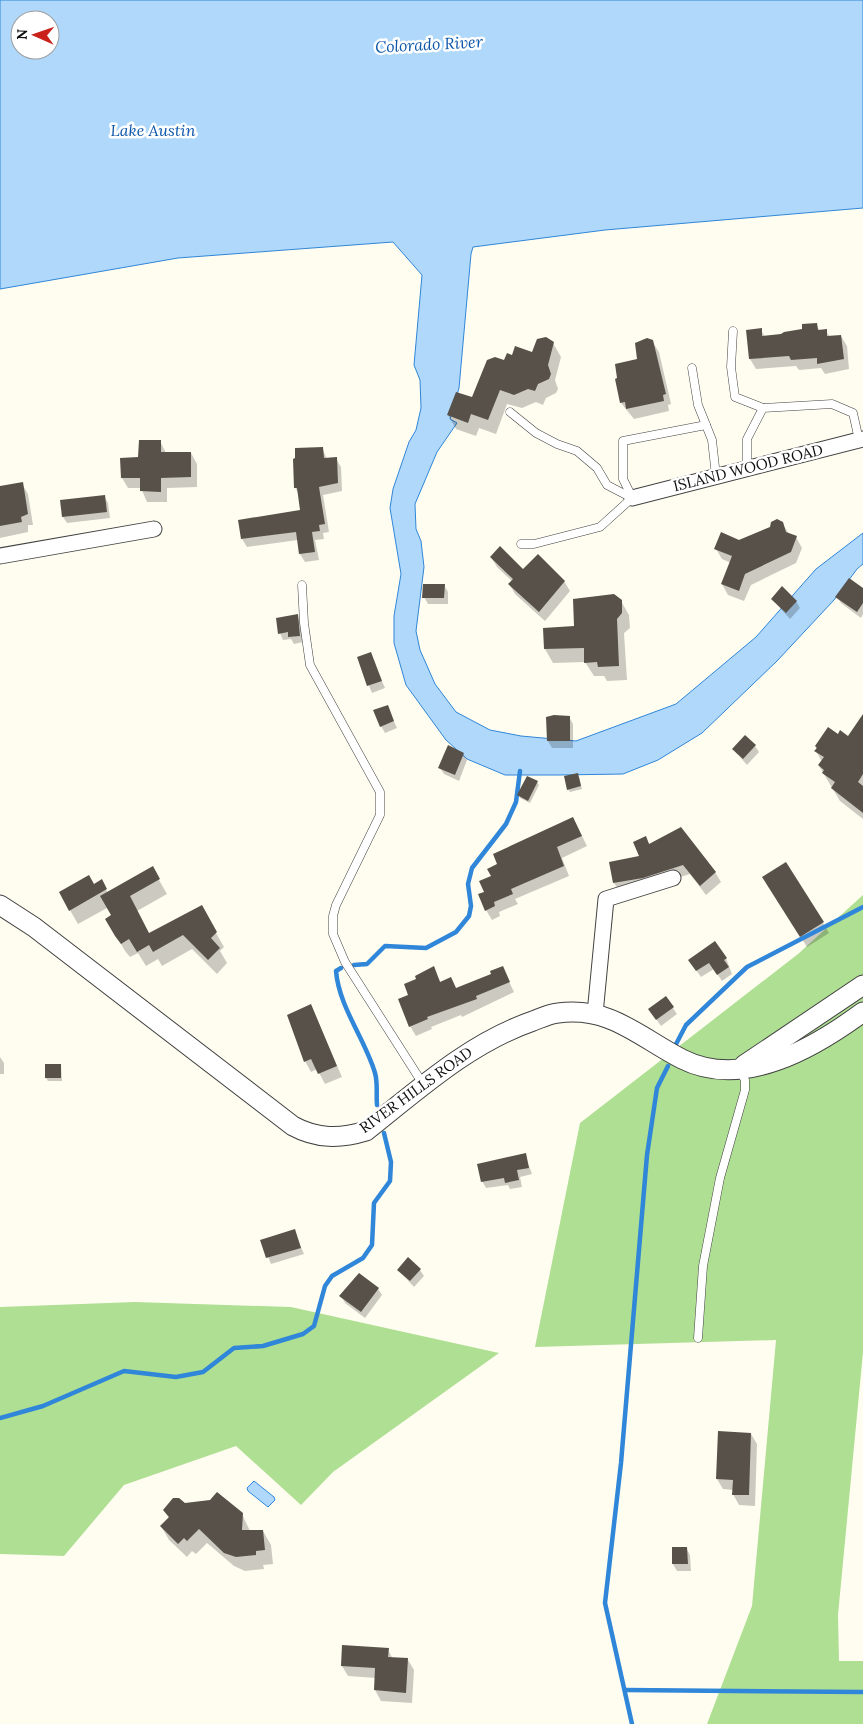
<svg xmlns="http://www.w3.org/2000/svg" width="863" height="1724" viewBox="0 0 863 1724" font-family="Lora,serif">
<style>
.forest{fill:#afdf93}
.water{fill:#afd8fb;stroke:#3086d8;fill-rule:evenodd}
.shadow{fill:#0003}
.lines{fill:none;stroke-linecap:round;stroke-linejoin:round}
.stream{stroke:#3086d8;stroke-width:4.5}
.building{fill:#58514a}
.service-casing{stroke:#414141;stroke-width:9}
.minor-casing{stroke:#414141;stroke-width:17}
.tertiary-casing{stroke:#414141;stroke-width:21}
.service{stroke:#fff;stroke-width:8}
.minor{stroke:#fff;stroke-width:15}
.tertiary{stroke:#fff;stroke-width:19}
.labels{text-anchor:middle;stroke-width:5;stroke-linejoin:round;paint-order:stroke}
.street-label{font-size:15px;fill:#0e0e0e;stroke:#fff}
.water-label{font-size:16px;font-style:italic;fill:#0d57ab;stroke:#fff}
</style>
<rect width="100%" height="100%" fill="#fffdf0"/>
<g class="forest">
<polygon points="863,895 863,1352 838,1615 839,1661 863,1661 863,1724 707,1724 752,1606 776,1340 535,1347 580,1123 798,954"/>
<polygon points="135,1302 291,1307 499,1353 333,1472 301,1505 236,1446 124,1485 64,1556 0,1554 0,1307"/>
</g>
<g class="water">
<path d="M 0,0 L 863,0 L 863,208 L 605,230 L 473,247 L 471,254 L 459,388 L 450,419 L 457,423 L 437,452 L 415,504 L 416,529 L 421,541 L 424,567 L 416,631 L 420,650 L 435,684 L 456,712 L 490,730 L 521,736 L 576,741 L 676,704 L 756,637 L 816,569 L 863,533 L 863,564 L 857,569 L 834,600 L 777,661 L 702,733 L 658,760 L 623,774 L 559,775 L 505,775 L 467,759 L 446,740 L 406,685 L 394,643 L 394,616 L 401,574 L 390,508 L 393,489 L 409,442 L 416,430 L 421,408 L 420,380 L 414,365 L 422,275 L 393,242 L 178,258 L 0,289 ZM 20,20 L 50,20 L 50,50 L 20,50 Z"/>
<polygon points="254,1481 274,1497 275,1500 268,1507 248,1491 247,1488"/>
</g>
<g class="shadow">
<polygon points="816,324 820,331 826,331 830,337 841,336 847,346 849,369 825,374 821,368 799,370 796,366 756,369 750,359 747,331 761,330 765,337 804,331"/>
<polygon points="652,341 659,352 671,404 668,405 669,411 634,419 621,403 616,380 638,360"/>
<polygon points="553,343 561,357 555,380 558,389 556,393 546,398 543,405 536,402 522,408 507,404 496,434 479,428 476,436 456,429 448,415 473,399 505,362 513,357 532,354"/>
<polygon points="160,441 166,453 191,453 197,464 197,487 167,488 167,502 147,502 141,488 128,488 122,478 139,458"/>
<polygon points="322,448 327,459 336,459 341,467 342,491 323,495 329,532 323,533 324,539 315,540 319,560 305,562 300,554 298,540 247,547 242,539 302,511 299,495 295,487"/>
<polygon points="22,484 28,494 33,525 28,525 28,532 0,538 0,488"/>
<polygon points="104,496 108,503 110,518 67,523 63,517"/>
<polygon points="782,523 789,534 796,537 802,548 796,563 751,585 744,601 728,595 722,584 731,563 722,559 716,549"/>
<polygon points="491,557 523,570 564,581 570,591 545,621 515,594 509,584 512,581 497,567"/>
<polygon points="444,585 448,592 448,604 428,604 424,597"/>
<polygon points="863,589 863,614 861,618 841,603 837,597"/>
<polygon points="772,599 796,601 800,608 790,619"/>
<polygon points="621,601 629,615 630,628 624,633 627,680 607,681 604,676 594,676 585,662 553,663 545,649 544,629 575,628"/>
<polygon points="297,616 301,623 303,642 294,644 291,639 283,640 280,633"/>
<polygon points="370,654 385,688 372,693 358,658"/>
<polygon points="387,706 397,728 385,733 381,726"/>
<polygon points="569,717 573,724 573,748 552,748 548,741"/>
<polygon points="863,720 863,819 840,801 819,766 822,762 816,751 816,747 838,736 848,738"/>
<polygon points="755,746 759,752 747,765 733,749"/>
<polygon points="463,754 467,760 459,781 444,774 440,768"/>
<polygon points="579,777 582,789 570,792 568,789"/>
<polygon points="537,782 539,785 530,803 520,798 519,795"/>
<polygon points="573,818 587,846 562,858 569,876 515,899 518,904 499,912 500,916 492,920 486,910 485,892 492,876"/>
<polygon points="646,838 650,845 715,872 721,882 706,895 690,874 649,887 620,892 614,883 641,857"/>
<polygon points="152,868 167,894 137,911 149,934 201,907 224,947 220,951 227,963 217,974 192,949 162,966 158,959 146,966 138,953 130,957 125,951 107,919 112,916 107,908 78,924 60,893 93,885 101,881 108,893"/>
<polygon points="770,887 823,923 829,933 807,947"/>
<polygon points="726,958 732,974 722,981 714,969 701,977 694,967"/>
<polygon points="502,967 514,992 462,1017 461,1015 431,1027 432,1029 416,1036 410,1026 410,995 418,979 433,968 441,983 456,989 493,975"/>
<polygon points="666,998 677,1014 661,1026 654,1016"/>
<polygon points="311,1006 342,1077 325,1084 317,1069 311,1072 305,1061"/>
<polygon points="0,1057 4,1063 4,1074 0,1074"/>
<polygon points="61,1065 62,1081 48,1081 46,1078"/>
<polygon points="525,1155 532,1174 520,1177 522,1187 510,1189 508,1185 486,1188 482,1181"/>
<polygon points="294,1231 304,1254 271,1264 262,1241"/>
<polygon points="398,1270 420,1270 424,1276 414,1287"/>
<polygon points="378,1289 382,1295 365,1318 345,1303 341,1296"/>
<polygon points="751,1434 757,1444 755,1506 739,1505 733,1494 734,1490 723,1489 717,1479"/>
<polygon points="184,1504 242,1514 250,1531 263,1531 271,1545 273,1564 263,1565 264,1569 245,1571 234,1566 207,1543 196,1554 192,1551 187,1557 169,1540 161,1526 169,1518 164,1511"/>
<polygon points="686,1548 690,1555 691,1571 677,1571 673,1564"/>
<polygon points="388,1650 393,1659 408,1660 414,1670 412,1703 381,1701 375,1690 376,1678 348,1676 342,1666"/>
</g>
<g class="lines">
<g class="stream">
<polyline points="354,965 367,964 385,946 426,948 456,932 469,916 471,906 468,884 472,868 506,824 516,802 520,771"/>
<path d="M 341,968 L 336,971 C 339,1007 365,1039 375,1073 C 378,1083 376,1095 377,1105"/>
<polyline points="675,1046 686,1025 747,967 863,907"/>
<polyline points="0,1418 43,1406 124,1371 176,1377 203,1372 234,1348 263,1346 303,1334 314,1326 325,1286 332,1276 363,1258 372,1245 374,1203 390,1181 391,1162 384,1133"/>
<polyline points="625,1690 863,1692"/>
<polyline points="632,1724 605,1603 621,1463 647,1155 657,1088 668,1066"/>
</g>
</g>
<g class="building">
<polygon points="817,323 818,330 827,329 827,336 841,335 844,359 817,364 817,358 791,360 789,356 749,359 746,330 762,328 762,336 781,334 784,332 802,329 802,324"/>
<polygon points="546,337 554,342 548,365 551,374 549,379 538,384 535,391 528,389 514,395 500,390 488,420 471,414 468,423 447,415 456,392 472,397 487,360 495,357 504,360 507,353 512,355 515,346 532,352 537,339"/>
<polygon points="647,338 653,340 666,394 663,395 664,401 626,409 625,402 620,403 615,379 617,378 615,364 637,359 635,343"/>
<polygon points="139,440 161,440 161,452 191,452 191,477 161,478 161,492 140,491 140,478 121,478 120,458 138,457"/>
<polygon points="323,447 324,458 337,457 338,483 319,487 325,524 319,525 320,531 312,532 315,552 299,554 296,532 241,539 238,520 300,510 297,488 294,488 293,459 295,458 295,448"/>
<polygon points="23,482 28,514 21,517 22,522 0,526 0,486"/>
<polygon points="105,495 107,512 62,517 60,500"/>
<polygon points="777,519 783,522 786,532 797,536 791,552 745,574 739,591 721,584 732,556 714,549 721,532 739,540 770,527 771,522"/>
<polygon points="500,546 523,569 538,554 565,581 539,612 508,584 513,579 490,557"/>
<polygon points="849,578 863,588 863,603 857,612 835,597"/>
<polygon points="423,584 445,584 444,598 422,598"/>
<polygon points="782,586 797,601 786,613 771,599"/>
<polygon points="614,594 622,600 622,613 617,619 619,666 598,667 597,662 584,663 584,648 544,649 543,628 574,626 573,599"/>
<polygon points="298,614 300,636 288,637 288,632 278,634 276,618"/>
<polygon points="371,652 382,681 367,686 357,657"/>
<polygon points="388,705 394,721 380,727 373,710"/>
<polygon points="863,714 863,774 858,782 863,786 863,813 831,788 835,782 822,773 824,770 818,765 824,757 814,751 817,748 815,746 828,727 838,734 840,730 848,736"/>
<polygon points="554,715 570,716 570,741 547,741 546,717"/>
<polygon points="745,735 756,745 743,759 732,749"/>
<polygon points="448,745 464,753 455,775 438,768"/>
<polygon points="578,773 581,786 567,790 564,776"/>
<polygon points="527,776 538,781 528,801 517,795"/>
<polygon points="573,817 582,836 557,847 564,866 511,889 513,894 494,902 495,906 485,911 478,894 484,892 479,881 491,876 487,869 497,864 493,854"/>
<polygon points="681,827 716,872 700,886 683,865 643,878 613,883 609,862 639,856 633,842 646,836 649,844"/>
<polygon points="786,862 824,922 800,937 762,877"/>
<polygon points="153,866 160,879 130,896 149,933 202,905 217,932 211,938 220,948 208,960 183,935 153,952 149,945 137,952 129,939 121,944 115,936 105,919 111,915 100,896"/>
<polygon points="89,875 94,884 102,879 107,889 69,911 59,892"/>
<polygon points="715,941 727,958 724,960 729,967 717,975 709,963 696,971 688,960"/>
<polygon points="434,966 440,982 451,977 456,988 491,974 490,971 503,966 510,982 476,996 477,999 427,1017 428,1019 409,1027 398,999 408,995 404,984 416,979 415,976"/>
<polygon points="666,996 674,1007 656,1020 648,1009"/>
<polygon points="311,1004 337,1066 318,1074 311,1059 304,1062 287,1015"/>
<rect x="45" y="1064" width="16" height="14"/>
<polygon points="526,1153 529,1168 517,1170 519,1180 505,1183 504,1178 481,1182 477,1164"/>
<polygon points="295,1229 301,1248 266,1258 260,1240"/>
<polygon points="408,1257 421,1269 410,1281 397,1270"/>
<polygon points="359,1273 379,1288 361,1312 339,1296"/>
<polygon points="718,1431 751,1433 749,1495 732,1495 733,1480 716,1479"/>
<polygon points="217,1492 243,1513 242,1530 263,1530 265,1550 256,1551 256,1555 236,1557 224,1553 199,1529 187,1541 184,1538 178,1544 160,1526 169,1517 163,1510 173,1498 179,1498 185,1503 210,1500"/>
<polygon points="672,1547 687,1547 688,1564 672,1564"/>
<polygon points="342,1645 389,1648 388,1657 408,1658 406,1693 374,1690 375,1668 341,1666"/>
</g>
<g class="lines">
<g class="service-casing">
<g id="service">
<polyline points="733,331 731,367 735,397 763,408"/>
<polyline points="692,368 698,405 712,440 716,476"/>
<polyline points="510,412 536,433 557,444 577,451 597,468 607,485 632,498"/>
<polyline points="747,468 747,439 763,408 832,404 853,413 859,440"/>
<polyline points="632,497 623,479 623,441 706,425"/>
<polyline points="521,544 534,544 600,527 632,498"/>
<polyline points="302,585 304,623 310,665 380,792 380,815 336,905 333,916 333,934 345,962 423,1084"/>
<polyline points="698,1338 703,1266 720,1178 745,1090 745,1080 740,1071"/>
</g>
</g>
<g class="minor-casing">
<g id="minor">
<polyline points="632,498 863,439"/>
<polyline points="0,556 154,529"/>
<polyline points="595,1014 606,899 673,878"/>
</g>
</g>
<g class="tertiary-casing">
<g id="tertiary">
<path d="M 0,905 L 34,927 L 293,1126 C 317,1139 340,1139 366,1131 C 418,1090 469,1043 533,1021 C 541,1018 549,1014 558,1013 C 610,1006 639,1037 682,1059 C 743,1090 814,1048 863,1012"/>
<polyline points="744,1065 863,985"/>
</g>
</g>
<use href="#service" class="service"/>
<use href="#minor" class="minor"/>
<use href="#tertiary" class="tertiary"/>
</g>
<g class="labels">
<g class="street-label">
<text transform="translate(748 468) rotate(-14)" y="5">ISLAND WOOD ROAD</text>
<text transform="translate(416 1090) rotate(-36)" y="5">RIVER HILLS ROAD</text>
</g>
<g class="water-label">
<text transform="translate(429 44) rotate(-3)" y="6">Colorado River</text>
<text x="153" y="136">Lake Austin</text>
</g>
</g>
<g transform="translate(35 35) rotate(272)"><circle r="24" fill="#ffffff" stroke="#9f9f9f"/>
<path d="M0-4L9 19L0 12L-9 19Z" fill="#ca221a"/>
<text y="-8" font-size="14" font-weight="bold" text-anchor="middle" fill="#0e0e0e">N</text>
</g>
</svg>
